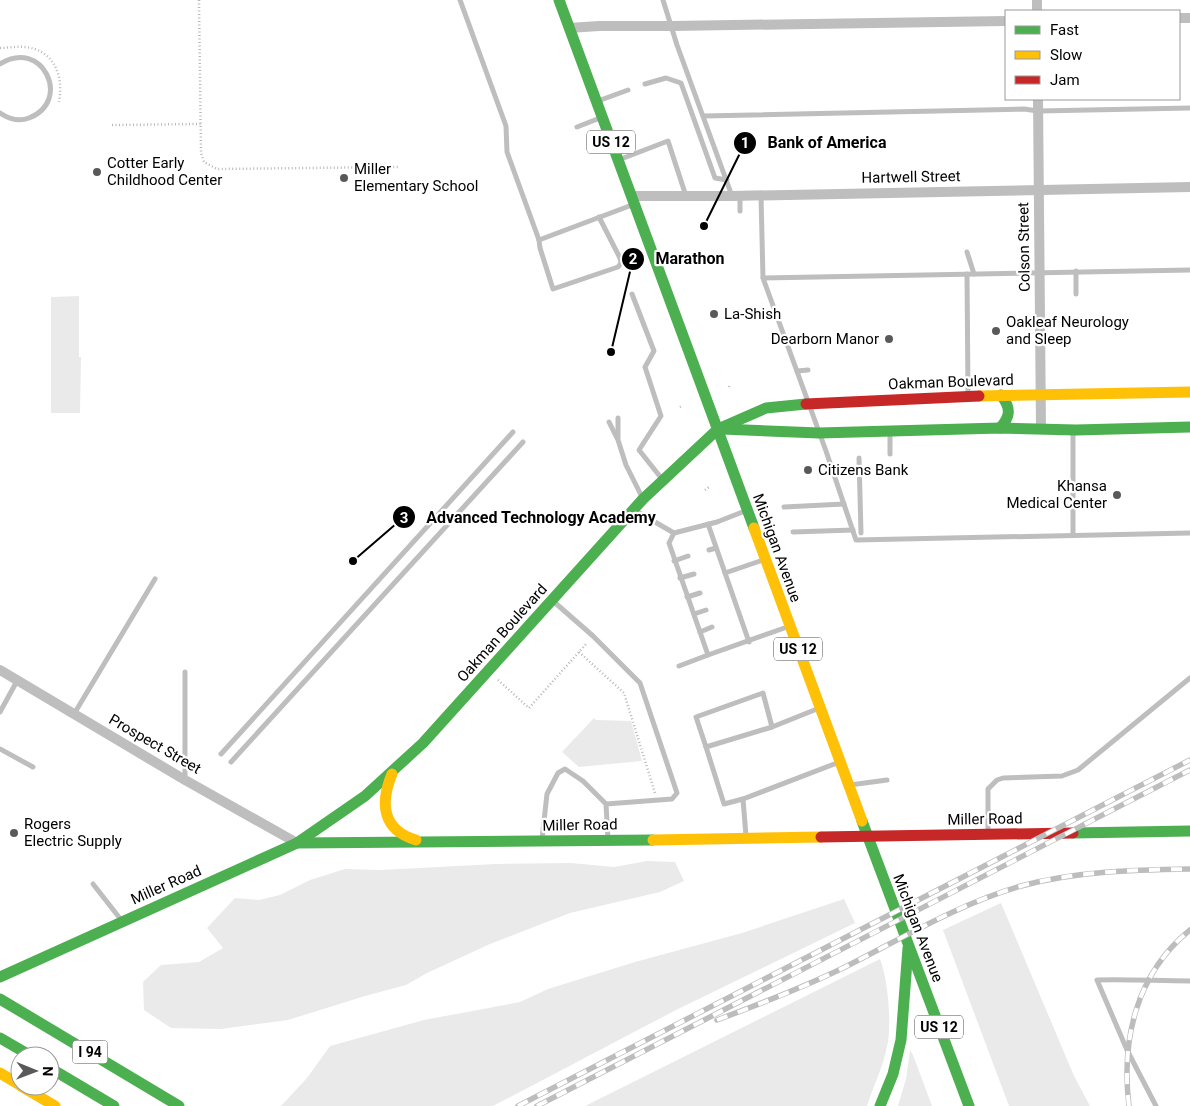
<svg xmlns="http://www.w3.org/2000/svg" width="1190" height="1106" viewBox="0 0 1190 1106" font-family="Roboto,sans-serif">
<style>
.green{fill:#eaeaea}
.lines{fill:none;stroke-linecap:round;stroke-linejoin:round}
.path{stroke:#b8b8b8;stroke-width:2.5;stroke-dasharray:1 2.5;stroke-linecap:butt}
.lane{stroke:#bebebe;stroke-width:5}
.street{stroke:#bebebe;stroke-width:10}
.fast{stroke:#4caf50;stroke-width:11}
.slow{stroke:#ffc107;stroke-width:11}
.jam{stroke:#c62828;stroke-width:11}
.rail-casing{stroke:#bdbdbd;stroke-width:5.5}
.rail{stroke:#fff;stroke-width:4;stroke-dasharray:11;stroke-linecap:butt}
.poi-dot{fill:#595959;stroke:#fff;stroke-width:2}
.labels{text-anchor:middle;stroke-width:4.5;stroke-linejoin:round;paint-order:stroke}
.shield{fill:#fff;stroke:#4c4c4c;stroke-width:1}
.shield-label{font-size:14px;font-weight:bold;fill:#000}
.poi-label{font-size:15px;fill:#000;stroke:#fff;text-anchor:start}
.street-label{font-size:15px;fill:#000;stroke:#fff}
.leader{fill:none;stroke:#000;stroke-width:2}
.callout-dot{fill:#000;stroke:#fff;stroke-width:2}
.mark-label{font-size:15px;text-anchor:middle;font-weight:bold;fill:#fff}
.callout-label{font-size:16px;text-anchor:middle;font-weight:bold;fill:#000;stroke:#fff;stroke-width:4.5;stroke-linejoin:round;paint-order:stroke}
</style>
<rect width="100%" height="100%" fill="#fff"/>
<g class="green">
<polygon points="79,296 79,357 81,357 80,413 51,413 51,297"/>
<polygon points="594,718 596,720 631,721 642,761 579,767 562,752"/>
<polygon points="647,861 675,862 684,881 660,892 570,913 490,944 427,973 406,985 365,996 288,1020 221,1029 171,1028 144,1010 143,982 161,965 199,962 223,948 207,928 235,898 259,900 280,895 310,880 345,869 381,870 496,864 571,863 614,867"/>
<polygon points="844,899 855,923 676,1010 493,1106 281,1106 307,1078 330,1046 424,1020 520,1002 548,989 635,962 742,933"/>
<polygon points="1001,903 1074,1076 1090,1106 1009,1106 943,930"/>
<path d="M 880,959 C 888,979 892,1026 887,1047 C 883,1067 873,1087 867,1106 L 585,1106 Z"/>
<polygon points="910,1050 913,1055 932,1106 898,1106 906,1079"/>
</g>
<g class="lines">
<g class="path">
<polyline points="199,0 201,153 204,162 217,169 399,167"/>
<path d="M 0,48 C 8,48 16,46 24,47 C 54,49 64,76 59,102"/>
<polyline points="112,125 201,124"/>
<polyline points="729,387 730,385"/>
<polyline points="680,407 683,405"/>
<polyline points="705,490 709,487"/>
<polyline points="579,652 624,693 655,793"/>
<polyline points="498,680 529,708 587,643"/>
</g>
<g class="lane">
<polyline points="460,0 506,126 507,152 539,240 540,248 553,289 618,267 621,263 620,258 599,217"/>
<polyline points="663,0 677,45 732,196"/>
<path d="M 0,64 C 42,37 73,101 29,118 C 19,122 9,119 0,113"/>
<polyline points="645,84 666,78 681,83 715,178 727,180"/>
<polyline points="598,101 628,90"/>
<polyline points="703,116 1024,109 1038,111 1190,108"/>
<polyline points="577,127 600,118"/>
<polyline points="621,159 668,141 686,196"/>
<polyline points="761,196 763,278 826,451 856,540 1190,533"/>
<polyline points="740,211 740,196"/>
<polyline points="539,240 632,205"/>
<polyline points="967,252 974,274"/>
<polyline points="1076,271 1076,294"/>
<polyline points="967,274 968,394"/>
<polyline points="763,278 1190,270"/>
<polyline points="632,294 654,351 645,367 661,416 639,450 662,479"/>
<polyline points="797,371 808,370"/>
<polyline points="609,422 618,440 626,465 642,497"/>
<polyline points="1073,433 1073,535"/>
<polyline points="890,434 890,454"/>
<polyline points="618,438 618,418"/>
<polyline points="859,458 861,533"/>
<polyline points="784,507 844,504"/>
<polyline points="636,511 674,533"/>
<polyline points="745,511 717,522 674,533 669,543 708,655 787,627"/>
<polyline points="708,524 749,642"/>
<polyline points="793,532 853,530"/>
<polyline points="709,550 716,548"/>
<polyline points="674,561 688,556"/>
<polyline points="725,573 763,560"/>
<polyline points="680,578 694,574"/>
<polyline points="687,597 700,593"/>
<polyline points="553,601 593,636 640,683 677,793 672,799 606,804"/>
<polyline points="694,614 706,610"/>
<polyline points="700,632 712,627"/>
<polyline points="679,666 708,655"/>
<polyline points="185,672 185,779"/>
<polyline points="817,709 772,727 706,747 724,804 743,799 837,763"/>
<polyline points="0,712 17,681"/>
<polyline points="74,714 155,579"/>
<polyline points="706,747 696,717 763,693 772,727"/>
<polyline points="0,749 33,767"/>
<polyline points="221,754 513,432"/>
<polyline points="231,762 523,442"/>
<polyline points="850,785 887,780"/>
<polyline points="743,799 746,836"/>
<polyline points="988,834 988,789 997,780 1003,778 1062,776 1078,770 1190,678"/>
<polyline points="542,839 547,794 558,773 565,769 583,781 606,804 608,839"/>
<polyline points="93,884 122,921"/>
<path d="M 1156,1106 L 1127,1050 L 1097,980 C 1128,979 1159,981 1190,981"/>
</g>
<g class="street">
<polyline points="1037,0 1037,11"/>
<polyline points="1179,18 1190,18"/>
<polyline points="569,28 599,26 672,26 1006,21"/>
<polyline points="1038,99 1041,429"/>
<polyline points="632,196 732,196 1190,187"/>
<polyline points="0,670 185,780 297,843"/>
</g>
<g class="fast">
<polyline points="559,0 754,528"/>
<path d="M 1000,428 C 1011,416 1011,408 1001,395"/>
<polyline points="722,429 819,433 1000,428 1076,430 1190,427"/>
<polyline points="862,821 969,1106"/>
<polyline points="1073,833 1190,831"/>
<polyline points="297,843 365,796 423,743 643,499 718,429 766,408 806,404"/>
<polyline points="0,977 297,843 653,840"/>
<polyline points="0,999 179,1106"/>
<polyline points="0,1038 31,1056"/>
<polyline points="50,1068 114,1106"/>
<polyline points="880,1106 893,1074 901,1040 908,948"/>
</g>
<g class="slow">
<polyline points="979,396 1190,392"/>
<polyline points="754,528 862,821"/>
<path d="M 392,774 C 380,803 382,830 416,840"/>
<polyline points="653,840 821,837"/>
<polyline points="0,1073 20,1085"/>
<polyline points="21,1086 55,1106"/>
</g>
<g class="jam">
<polyline points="806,404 979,396"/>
<polyline points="821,837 1073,833"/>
</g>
<g class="rail-casing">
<g id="rail">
<path d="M 717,1020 C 760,1004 802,988 843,968 C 901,939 958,904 1021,886 C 1077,871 1133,870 1190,869"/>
<polyline points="518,1106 1190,760"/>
<polyline points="537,1106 1190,770"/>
<path d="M 1129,1106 C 1121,1040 1136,974 1190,930"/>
</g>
</g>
<use href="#rail" class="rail"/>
</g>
<g class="poi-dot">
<circle cx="97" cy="172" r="5"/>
<circle cx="344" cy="178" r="5"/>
<circle cx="714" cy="314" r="5"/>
<circle cx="996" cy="331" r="5"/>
<circle cx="889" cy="339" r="5"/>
<circle cx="808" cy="470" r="5"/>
<circle cx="1117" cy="495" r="5"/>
<circle cx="14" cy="833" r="5"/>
</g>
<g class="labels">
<g class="shield">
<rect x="587" y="130.5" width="48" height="23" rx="4"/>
<rect x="774" y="637.5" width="48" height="23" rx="4"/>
<rect x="915" y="1015.5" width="48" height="23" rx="4"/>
<rect x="72.5" y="1040.5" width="35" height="23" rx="4"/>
</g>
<g class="shield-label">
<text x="611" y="147">US 12</text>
<text x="798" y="654">US 12</text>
<text x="939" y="1032">US 12</text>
<text x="90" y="1057">I 94</text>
</g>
<g class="poi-label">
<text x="107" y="168">Cotter Early<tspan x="107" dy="17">Childhood Center</tspan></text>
<text x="354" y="174">Miller<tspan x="354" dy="17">Elementary School</tspan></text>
<text x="724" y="319">La-Shish</text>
<text x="1006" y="327">Oakleaf Neurology<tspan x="1006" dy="17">and Sleep</tspan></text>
<text x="879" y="344" text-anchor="end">Dearborn Manor</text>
<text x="818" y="475">Citizens Bank</text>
<text x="1107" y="491" text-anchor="end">Khansa<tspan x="1107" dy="17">Medical Center</tspan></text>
<text x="24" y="829">Rogers<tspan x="24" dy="17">Electric Supply</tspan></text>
</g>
<g class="street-label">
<text transform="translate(911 177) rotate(-1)" y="5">Hartwell Street</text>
<text transform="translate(1024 247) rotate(-91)" y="5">Colson Street</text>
<text transform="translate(951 382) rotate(-2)" y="5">Oakman Boulevard</text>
<text transform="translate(777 548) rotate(70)" y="5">Michigan Avenue</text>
<text transform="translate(502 633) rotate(-48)" y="5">Oakman Boulevard</text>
<text transform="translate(155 744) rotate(30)" y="5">Prospect Street</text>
<text transform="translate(985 819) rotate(-1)" y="5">Miller Road</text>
<text transform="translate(580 825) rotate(-1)" y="5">Miller Road</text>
<text transform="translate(166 885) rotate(-24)" y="5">Miller Road</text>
<text transform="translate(918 928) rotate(69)" y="5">Michigan Avenue</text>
</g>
</g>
<path class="leader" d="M704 226L745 143M611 352L633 259M353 561L404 517"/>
<g class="callout-dot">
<circle cx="704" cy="226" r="5"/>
<circle cx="611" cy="352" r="5"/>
<circle cx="353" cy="561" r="5"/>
<circle cx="745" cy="143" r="12"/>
<circle cx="633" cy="259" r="12"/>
<circle cx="404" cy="517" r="12"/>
</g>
<g class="mark-label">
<text x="745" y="148">1</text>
<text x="633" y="264">2</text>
<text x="404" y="523">3</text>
</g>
<g class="callout-label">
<text x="827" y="148">Bank of America</text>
<text x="690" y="264">Marathon</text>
<text x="541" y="523">Advanced Technology Academy</text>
</g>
<rect x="1005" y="10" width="175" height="90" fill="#ffffff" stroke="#999999"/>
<rect x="1015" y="26" width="25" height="8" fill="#4caf50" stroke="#999999"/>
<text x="1050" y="35" font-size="15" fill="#000000">Fast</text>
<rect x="1015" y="51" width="25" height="8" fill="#ffc107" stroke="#999999"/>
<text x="1050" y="60" font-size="15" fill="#000000">Slow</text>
<rect x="1015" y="76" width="25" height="8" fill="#c62828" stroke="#999999"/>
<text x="1050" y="85" font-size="15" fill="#000000">Jam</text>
<g transform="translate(35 1071) rotate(91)"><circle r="24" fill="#ffffff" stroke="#999999"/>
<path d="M0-4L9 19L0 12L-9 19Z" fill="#595959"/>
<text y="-8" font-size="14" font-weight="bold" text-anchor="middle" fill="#000000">N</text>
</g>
</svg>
